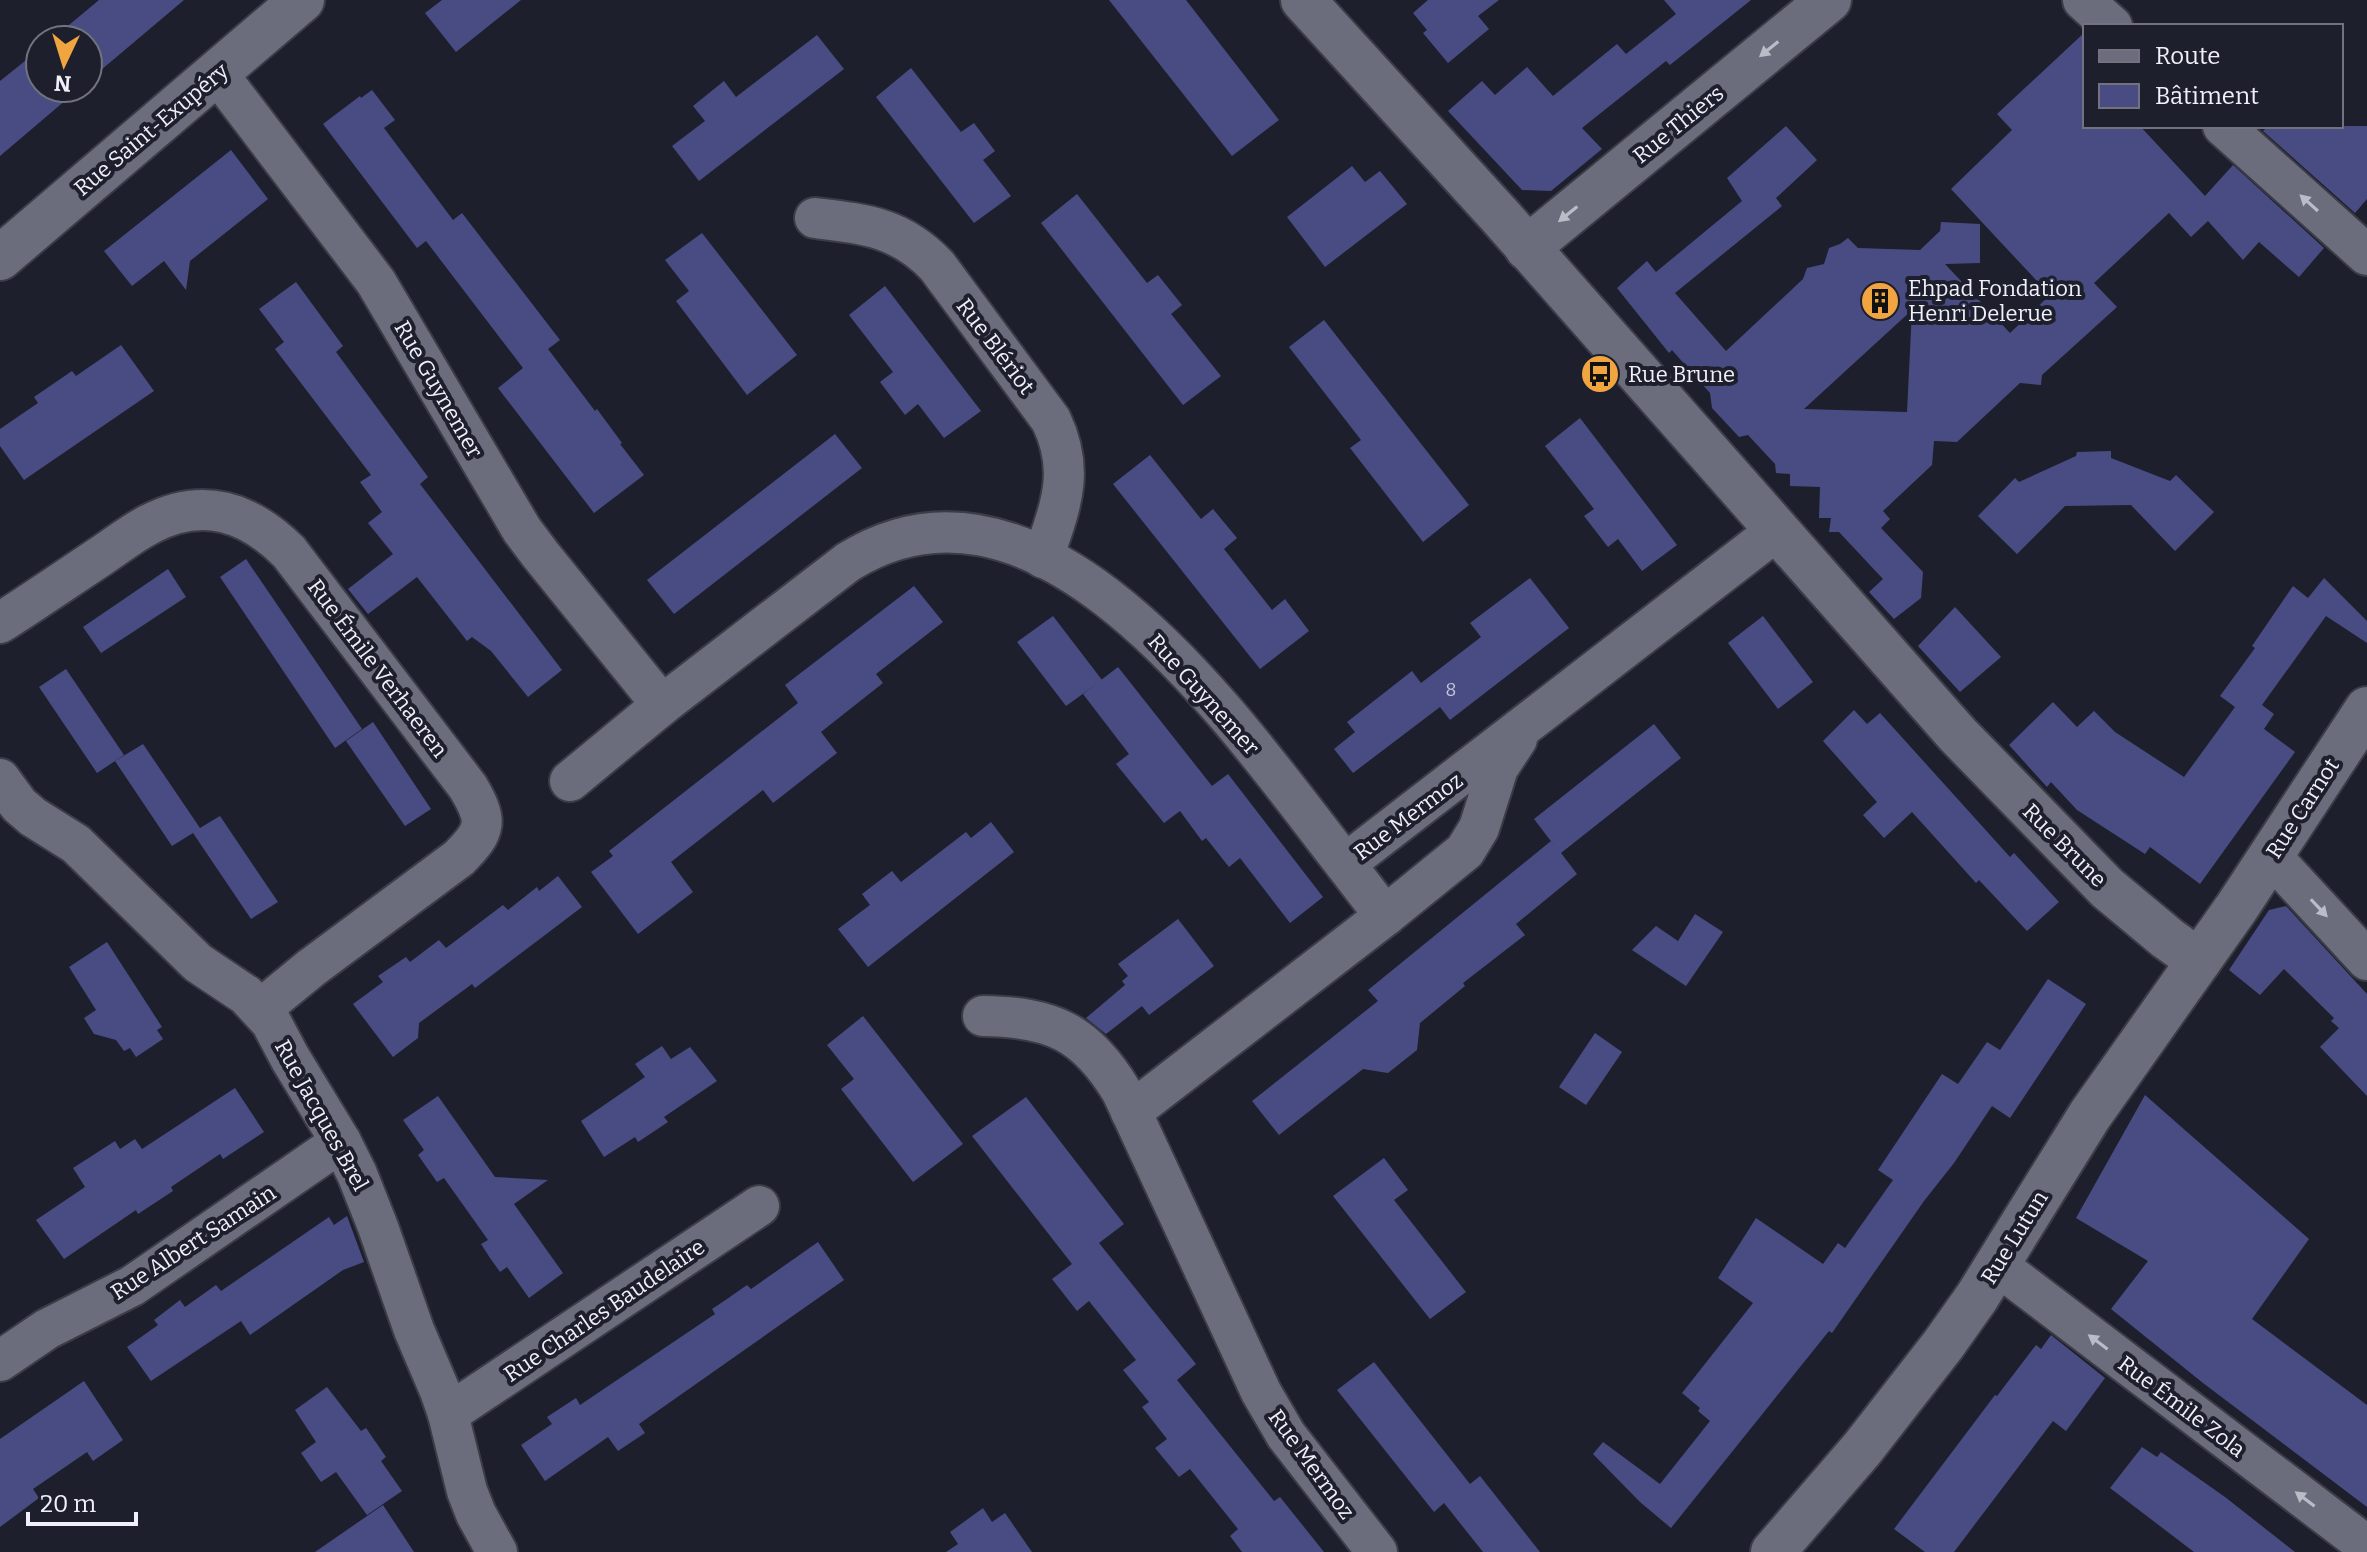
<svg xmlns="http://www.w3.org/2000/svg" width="2367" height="1552" viewBox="0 0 2367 1552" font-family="Bitter,serif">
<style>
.building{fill:#494c83;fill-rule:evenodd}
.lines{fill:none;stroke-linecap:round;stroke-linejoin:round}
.street-casing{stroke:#3b3c46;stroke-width:44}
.secondary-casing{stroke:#3b3c46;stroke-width:48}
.street{stroke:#6b6d7d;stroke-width:40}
.secondary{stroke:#6b6d7d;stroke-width:44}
.oneway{fill:#babcc7}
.labels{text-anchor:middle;stroke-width:8;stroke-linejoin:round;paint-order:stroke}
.number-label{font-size:18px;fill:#c6c7dc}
.street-label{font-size:22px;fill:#eff0f9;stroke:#1e1f2c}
.poi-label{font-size:22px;fill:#eff0f9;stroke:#1e1f2c;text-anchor:start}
</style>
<rect width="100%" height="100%" fill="#1e1f2c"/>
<g class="building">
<polygon points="99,0 184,0 88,81 88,40 51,40"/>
<polygon points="442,0 521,0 456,52 425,13"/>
<polygon points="1109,0 1186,0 1279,120 1232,156"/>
<polygon points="1428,0 1499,0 1478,16 1489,29 1448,63 1423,33 1427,30 1413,13"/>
<polygon points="1664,0 1751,0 1670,65 1666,61 1582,128 1602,149 1551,191 1522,190 1448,111 1482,81 1495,95 1527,67 1553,96 1617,44 1626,54 1676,14"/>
<path d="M 2085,32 L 2085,126 L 2140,126 L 2205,196 L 2233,165 L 2324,248 L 2299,277 L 2259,242 L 2243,260 L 2208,221 L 2191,237 L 2169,213 L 2094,283 L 2117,307 L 2042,375 L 2041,385 L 2020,383 L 1957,442 L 1934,441 L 1932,465 L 1883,511 L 1890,519 L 1881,528 L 1923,572 L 1921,598 L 1894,619 L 1869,592 L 1883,579 L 1839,532 L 1829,532 L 1831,518 L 1819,518 L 1820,487 L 1790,486 L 1790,474 L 1776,473 L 1775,464 L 1748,435 L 1739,437 L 1712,408 L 1710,393 L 1672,350 L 1669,353 L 1617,288 L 1647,261 L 1656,272 L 1742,201 L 1727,178 L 1786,126 L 1817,160 L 1776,198 L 1782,206 L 1675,293 L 1726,351 L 1803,279 L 1807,268 L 1824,264 L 1829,248 L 1840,244 L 1848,238 L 1858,248 L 1920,250 L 1940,231 L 1941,222 L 1980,224 L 1980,263 L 1945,264 L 2010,333 L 2050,295 L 1951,189 L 2012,130 L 1997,114 ZM 1912,310 L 1907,412 L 1804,409 Z"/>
<polygon points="817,35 844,69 699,181 672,146 705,121 693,106 724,81 736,97"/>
<polygon points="40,49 40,88 80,88 0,156 0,81"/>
<polygon points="911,68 961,132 974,123 995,151 983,160 1011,196 974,223 876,97"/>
<polygon points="372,90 395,120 384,128 453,220 462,213 560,340 548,349 595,411 597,409 622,443 620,444 644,475 594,513 498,388 523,368 426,241 417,248 323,124 360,96 361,98"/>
<polygon points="2268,126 2367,126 2367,199 2355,213 2263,131"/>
<polygon points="231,150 268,199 190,261 186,290 164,261 132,286 104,251"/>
<polygon points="1352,166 1365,182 1380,171 1407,204 1325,267 1287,217"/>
<polygon points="1077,194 1147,283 1158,275 1182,305 1171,314 1221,376 1183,405 1041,223"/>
<polygon points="702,233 797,355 747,395 676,301 689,291 665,260"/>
<polygon points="296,282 343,346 336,352 428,477 420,484 562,670 528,697 491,651 472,637 467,641 417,577 368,614 348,589 393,554 368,523 382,512 360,482 371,475 275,349 284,342 259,309"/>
<polygon points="885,286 981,411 944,438 918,404 905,415 880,382 893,372 849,315"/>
<polygon points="1324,320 1469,505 1423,542 1350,448 1361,440 1289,347"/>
<polygon points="121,345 154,391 24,480 0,446 0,429 38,403 34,397 72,371 76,376"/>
<polygon points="1580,418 1677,545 1642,571 1618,539 1608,547 1584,516 1594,509 1545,446"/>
<polygon points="835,434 862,468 674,614 647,580"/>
<polygon points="2111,451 2111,458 2170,481 2176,475 2214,512 2175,551 2131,505 2065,506 2017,554 1978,516 2015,478 2019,482 2076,456 2077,452"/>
<polygon points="1150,455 1201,519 1213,509 1237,538 1224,549 1272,610 1285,599 1309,631 1260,669 1113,484"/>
<polygon points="246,559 362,729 335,748 220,577"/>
<polygon points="168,569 186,597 101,653 83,627"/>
<polygon points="1530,578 1569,628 1450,720 1440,707 1353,773 1334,749 1355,732 1347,722 1412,671 1421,683 1481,637 1470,623"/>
<polygon points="2324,578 2367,621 2367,643 2326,616 2262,705 2274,714 2264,729 2295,752 2200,884 2150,847 2145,854 2077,810 2051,782 2047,787 2009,745 2053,702 2077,727 2094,711 2115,732 2184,777 2235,707 2220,696 2255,648 2252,646 2293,586 2308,598"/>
<polygon points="914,586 943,622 876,674 883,683 821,732 837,753 773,803 763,790 671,862 693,892 638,934 591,872 613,856 609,851 798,703 785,685"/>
<polygon points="1955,607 2001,657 1960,692 1918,646"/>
<polygon points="1053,616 1102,680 1066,706 1017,642"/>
<polygon points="1763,616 1813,682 1778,709 1728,643"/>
<polygon points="1118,667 1212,786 1228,774 1323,897 1290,923 1240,858 1229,867 1206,838 1202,841 1180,811 1164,823 1116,764 1129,754 1083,694"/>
<polygon points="66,669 124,755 97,773 39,687"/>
<polygon points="1854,710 1867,724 1880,713 2010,857 2014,853 2059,902 2027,931 1979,880 1976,883 1912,812 1884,838 1863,815 1877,802 1823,741"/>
<polygon points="373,722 431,809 405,826 346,741"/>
<polygon points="1654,724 1681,758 1561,853 1577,874 1516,924 1525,935 1463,983 1465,986 1420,1023 1417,1050 1388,1073 1363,1069 1279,1135 1252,1101 1378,1001 1368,990 1551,841 1560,853 1534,819"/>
<polygon points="143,744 200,828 220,816 278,902 251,919 193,833 172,846 115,761"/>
<polygon points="991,822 1014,852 868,967 838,929 870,905 862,894 892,871 901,882 966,832 971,838"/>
<polygon points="558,876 582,907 475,988 472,984 419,1023 418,1038 393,1057 353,1004 383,982 378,976 406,957 410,962 439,940 446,948 503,905 508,910 537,887 539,891"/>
<polygon points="2286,906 2367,994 2367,1096 2320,1047 2339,1028 2331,1021 2334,1018 2284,969 2260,995 2229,970 2269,910"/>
<polygon points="1695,914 1723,932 1686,986 1632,950 1656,926 1678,941"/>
<polygon points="1178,919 1214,966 1149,1015 1142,1006 1106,1034 1086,1018 1125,985 1122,981 1128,976 1118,964"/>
<polygon points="107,942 162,1027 157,1030 163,1039 136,1057 130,1048 124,1051 116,1040 94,1034 84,1018 96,1010 69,967"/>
<polygon points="2048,979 2086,1004 2010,1118 1992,1106 1954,1163 1924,1201 1832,1333 1829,1331 1671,1528 1640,1502 1593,1454 1603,1442 1660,1484 1710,1421 1698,1411 1700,1408 1682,1393 1753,1303 1718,1278 1756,1218 1823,1264 1838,1243 1845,1248 1893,1180 1878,1170 1942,1074 1958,1084 1987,1042 2000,1050"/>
<polygon points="863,1016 963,1144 913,1182 841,1089 854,1079 827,1045"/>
<polygon points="1595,1033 1622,1052 1586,1105 1559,1087"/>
<polygon points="662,1046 671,1059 690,1047 717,1081 664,1117 668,1122 638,1142 635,1137 604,1157 581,1121 645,1077 635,1064"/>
<polygon points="235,1088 264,1132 223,1159 220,1154 171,1187 173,1191 138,1214 136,1210 64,1259 36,1220 85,1187 73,1168 115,1141 120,1149 135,1139 142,1149"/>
<polygon points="2145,1095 2309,1239 2252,1319 2367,1405 2367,1507 2203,1383 2111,1309 2148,1261 2076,1218"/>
<polygon points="438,1096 495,1177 548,1180 514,1204 563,1273 529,1298 507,1267 500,1272 490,1258 481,1244 488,1240 444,1178 437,1182 418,1155 424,1150 403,1120"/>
<polygon points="1026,1097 1124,1224 1099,1243 1196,1364 1177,1380 1274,1501 1280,1497 1324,1552 1242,1552 1230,1536 1238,1529 1190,1469 1179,1477 1155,1448 1167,1439 1142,1407 1149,1402 1123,1370 1136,1360 1089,1301 1077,1311 1052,1279 1072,1264 972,1136"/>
<polygon points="1384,1158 1408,1190 1394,1200 1466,1292 1430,1319 1333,1196"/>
<polygon points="347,1216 364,1262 343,1270 250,1335 241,1321 151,1381 127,1347 158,1325 154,1320 180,1300 185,1307 216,1285 221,1291 329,1217 334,1225"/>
<polygon points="818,1242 844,1280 639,1424 645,1433 618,1451 608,1437 545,1481 521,1445 552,1424 547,1417 576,1398 580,1405 715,1314 712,1309 727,1299 747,1285 751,1289"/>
<polygon points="2051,1335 2105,1378 2066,1431 2053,1421 1954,1552 1925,1552 1894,1529 1995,1395 1997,1396 2036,1345 2041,1349"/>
<polygon points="1374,1362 1470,1484 1480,1476 1540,1552 1483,1552 1444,1503 1434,1512 1337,1390"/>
<polygon points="84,1381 123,1440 93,1461 87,1452 33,1489 39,1498 0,1527 0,1439"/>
<polygon points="327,1387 361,1431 366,1428 386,1457 381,1461 402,1491 367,1515 336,1472 321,1482 301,1453 316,1442 295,1410"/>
<polygon points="2142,1447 2157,1457 2161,1452 2225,1497 2295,1552 2194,1552 2110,1488"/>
<polygon points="383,1505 414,1552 315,1552"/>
<polygon points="983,1508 992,1522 1005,1513 1032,1552 946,1552 958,1544 950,1532"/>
</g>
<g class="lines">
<g class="street-casing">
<g id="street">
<polyline points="2083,0 2112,26"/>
<polyline points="217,73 376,282 522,530 540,554 662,705"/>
<polyline points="2223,126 2367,255"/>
<path d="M 815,218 C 865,224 900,227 937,266 L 1051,420 C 1076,472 1060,507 1043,558"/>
<path d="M 0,623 C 33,602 65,580 98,558 C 115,547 132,533 150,524 C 203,496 249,512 289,552 L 468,787 C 488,821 487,830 459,858 L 311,968 L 261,1009"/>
<polyline points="0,779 19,805 33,817 76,844 198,963 246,995 271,1022 290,1058 341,1142 357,1174 378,1227 414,1330 440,1391 448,1414 467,1491 476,1514 497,1552"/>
<path d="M 570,781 L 662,705 L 848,562 C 1046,438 1243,735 1345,864"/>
<polyline points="2271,856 2367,960"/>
<polyline points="1385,916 1465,851 1479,828 1498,768 1517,739"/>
<path d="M 983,1016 C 1052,1017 1086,1032 1122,1092 L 1261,1392 L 1286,1435 L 1377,1552"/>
<polyline points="1131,1112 1385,916 1345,864 1776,531"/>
<polyline points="1997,1265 2367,1546"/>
<polyline points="0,1361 47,1329 132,1286 341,1142"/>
<polyline points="448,1414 759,1206"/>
</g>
</g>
<g class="secondary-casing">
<g id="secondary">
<polyline points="1303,0 1500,216 1957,734 2107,888 2167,938 2199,961"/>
<polyline points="1527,248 1829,0"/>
<polyline points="0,258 302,0"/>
<polyline points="1773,1552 1862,1449 1943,1345 1977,1297 2090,1115 2237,907 2367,709"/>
</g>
</g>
<use href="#street" class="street"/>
<use href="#secondary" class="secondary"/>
</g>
<defs><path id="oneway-solid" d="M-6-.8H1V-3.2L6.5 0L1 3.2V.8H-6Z" transform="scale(2)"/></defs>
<g class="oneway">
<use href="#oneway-solid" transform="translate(1769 49) rotate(141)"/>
<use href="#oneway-solid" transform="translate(2309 203) rotate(-138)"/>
<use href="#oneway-solid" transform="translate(1568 214) rotate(141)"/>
<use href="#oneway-solid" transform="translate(2319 908) rotate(47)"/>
<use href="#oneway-solid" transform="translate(2098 1342) rotate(-143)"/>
<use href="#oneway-solid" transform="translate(2305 1499) rotate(-143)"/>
</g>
<defs>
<g id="building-disc" transform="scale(2)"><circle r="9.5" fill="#f1a540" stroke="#1e1f2c"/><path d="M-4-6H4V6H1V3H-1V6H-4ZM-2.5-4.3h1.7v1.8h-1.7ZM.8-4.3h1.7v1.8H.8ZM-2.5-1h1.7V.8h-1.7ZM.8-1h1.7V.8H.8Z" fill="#111"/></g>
<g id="bus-disc" transform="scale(2)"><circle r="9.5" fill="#f1a540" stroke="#1e1f2c"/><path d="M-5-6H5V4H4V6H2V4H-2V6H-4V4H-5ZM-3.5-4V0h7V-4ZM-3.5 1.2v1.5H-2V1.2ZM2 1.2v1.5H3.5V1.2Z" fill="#111"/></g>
</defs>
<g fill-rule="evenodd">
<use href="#building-disc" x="1880" y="301"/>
<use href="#bus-disc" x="1600" y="374"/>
</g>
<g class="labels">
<g class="number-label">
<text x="1451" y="696">8</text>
</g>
<g class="street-label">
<text transform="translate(1678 124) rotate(-39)" y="8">Rue Thiers</text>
<text transform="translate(151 129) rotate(-40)" y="8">Rue Saint-Exupéry</text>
<text transform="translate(996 346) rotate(53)" y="8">Rue Blériot</text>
<text transform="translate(439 389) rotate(60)" y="8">Rue Guynemer</text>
<text transform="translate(378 668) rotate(53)" y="8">Rue Émile Verhaeren</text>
<text transform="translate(1204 694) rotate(48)" y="8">Rue Guynemer</text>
<text transform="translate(2302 808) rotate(-57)" y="8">Rue Carnot</text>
<text transform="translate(1408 816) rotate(-37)" y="8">Rue Mermoz</text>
<text transform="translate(2065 845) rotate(45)" y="8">Rue Brune</text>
<text transform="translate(322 1115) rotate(61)" y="8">Rue Jacques Brel</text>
<text transform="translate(2014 1237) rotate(-58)" y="8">Rue Lutun</text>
<text transform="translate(193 1242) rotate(-33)" y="8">Rue Albert Samain</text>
<text transform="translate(604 1310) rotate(-34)" y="8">Rue Charles Baudelaire</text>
<text transform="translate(2182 1406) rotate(37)" y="8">Rue Émile Zola</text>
<text transform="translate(1312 1464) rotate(54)" y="8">Rue Mermoz</text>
</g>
<g class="poi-label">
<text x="1908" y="296">Ehpad Fondation<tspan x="1908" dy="25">Henri Delerue</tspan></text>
<text x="1628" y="382">Rue Brune</text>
</g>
</g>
<rect x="2083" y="24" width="260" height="104" fill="#1e1f2c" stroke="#72737e" stroke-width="2"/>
<rect x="2099" y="50" width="40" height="12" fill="#6b6d7d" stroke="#72737e" stroke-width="2"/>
<text x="2155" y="64" font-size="24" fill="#eff0f9">Route</text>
<rect x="2099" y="84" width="40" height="24" fill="#494c83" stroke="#72737e" stroke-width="2"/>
<text x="2155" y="104" font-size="24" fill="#eff0f9">Bâtiment</text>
<g transform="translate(64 64) rotate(184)"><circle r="38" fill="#1e1f2c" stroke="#72737e" stroke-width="2"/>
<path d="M0-6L14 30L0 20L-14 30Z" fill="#f1a540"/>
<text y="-12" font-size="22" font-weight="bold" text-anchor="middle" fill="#eff0f9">N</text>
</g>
<path d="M28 1512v12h108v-12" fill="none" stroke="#eff0f9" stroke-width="4"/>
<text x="40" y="1512" font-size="24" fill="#eff0f9" stroke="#1e1f2c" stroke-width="6" paint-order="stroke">20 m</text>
</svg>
